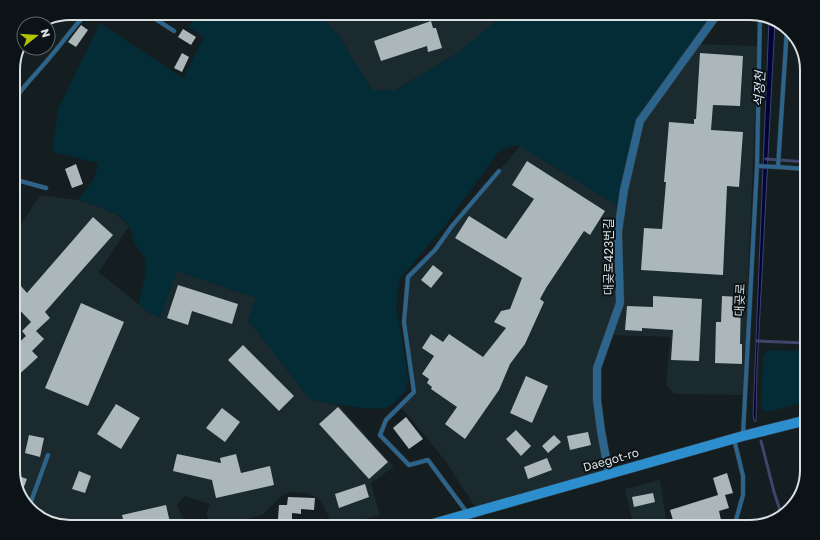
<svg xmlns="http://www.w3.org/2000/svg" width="820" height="540" viewBox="0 0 820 540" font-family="'Golos Text','Noto Sans KR',sans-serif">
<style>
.built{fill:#1a2a2f}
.green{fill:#042c37}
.water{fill:#000238;stroke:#41446b}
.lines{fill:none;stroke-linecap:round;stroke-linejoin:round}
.stream{stroke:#41446b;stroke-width:3}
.building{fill:#abb7b8}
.lane-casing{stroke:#30383b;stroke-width:5}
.street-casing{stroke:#30383b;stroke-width:9}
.secondary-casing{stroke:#30383b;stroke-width:11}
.lane{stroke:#2d648b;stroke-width:4}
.street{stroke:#2d648b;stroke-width:8}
.secondary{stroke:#2d8ecd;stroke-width:10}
.labels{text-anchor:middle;stroke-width:4;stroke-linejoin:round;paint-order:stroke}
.street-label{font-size:12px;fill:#d9dfe1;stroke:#0b1316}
.water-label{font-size:13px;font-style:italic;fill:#d9e5fa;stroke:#0b1316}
.rim{fill:none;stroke:#d9dfe1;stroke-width:2}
</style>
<rect width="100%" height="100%" fill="#141d20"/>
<g class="built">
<polygon points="317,13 506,13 458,53 396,90 372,90 338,35"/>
<polygon points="695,44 758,46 743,395 674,394 666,385 670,337 610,335 597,368 609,474 478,511 444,459 400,406 414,392 404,322 408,277 435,250 469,206 520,146 621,207 640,121"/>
<polygon points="40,195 78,200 103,208 117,215 129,226 99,272 148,312 160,318 177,270 256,298 248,320 310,399 340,406 394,467 371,483 380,515 332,527 328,515 320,500 314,496 305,493 291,492 283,495 262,515 243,520 243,527 218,527 208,518 206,514 210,504 185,496 177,505 186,527 70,527 38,517 21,498 13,474 13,237"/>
<polygon points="660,480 667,527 634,527 625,489"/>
</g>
<g class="green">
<path d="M 200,13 L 317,13 L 338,35 L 372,90 L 396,90 L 458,53 L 506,13 L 718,13 L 640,121 L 621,208 L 520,146 C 510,145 505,148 497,154 L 446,224 L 399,280 L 396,306 L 407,370 L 408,381 L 406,390 L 393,404 L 385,408 L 367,409 L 322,402 L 310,399 L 248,320 L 256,298 L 177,271 L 160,318 L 148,312 L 139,305 C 140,291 146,279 146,265 C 145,254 140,252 135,244 C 132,238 132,232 129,226 C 123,213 92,204 78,200 L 94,179 L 99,163 L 52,152 L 58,109 L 100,23 L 183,78 L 204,37 L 188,27 Z"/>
<polygon points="770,350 807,351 807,401 773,411 764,411 762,408 761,404 763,359 765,353"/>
</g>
<polygon class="water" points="769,19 775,21 757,370 756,421 755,422 753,416"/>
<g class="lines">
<g class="stream">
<polyline points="766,159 807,162"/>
<polyline points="757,341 807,343"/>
<polyline points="761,441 774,492 782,516"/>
</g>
</g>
<g class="building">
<polygon points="431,21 433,28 436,28 442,48 428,52 427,46 381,61 374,41"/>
<polygon points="81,25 88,30 76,47 68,42"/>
<polygon points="183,29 196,37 191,45 178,37"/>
<polygon points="182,53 189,57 182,72 174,68"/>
<polygon points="700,53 743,56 740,106 713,105 711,130 743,132 739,187 727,186 723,275 641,270 644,228 662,229 666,182 664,182 669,122 694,124 694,119 696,119"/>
<polygon points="527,161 605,211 590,235 584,231 546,288 540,299 544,302 525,344 510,364 499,390 465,439 445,424 457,407 431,389 432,387 427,383 429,379 422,374 434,356 422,348 431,334 443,342 449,334 483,357 506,328 494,322 501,311 510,309 522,278 455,238 469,216 506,239 534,199 512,185"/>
<polygon points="76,164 83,184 72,188 65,169"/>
<polygon points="93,217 113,235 45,312 50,318 36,331 44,339 32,351 38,357 13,380 13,348 26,336 22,331 31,322 13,303 13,277 27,293"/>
<polygon points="433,265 443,273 431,288 421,280"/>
<polygon points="178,285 238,304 232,324 192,311 188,325 167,318"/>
<polygon points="653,296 702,299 699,361 671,360 673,330 642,328 642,331 625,330 627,306 653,307"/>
<polygon points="722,296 741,297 740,344 742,344 742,364 715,363 716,322 721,322"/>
<polygon points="81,303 124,322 88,406 45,388"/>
<polygon points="243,345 294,396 279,411 228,360"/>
<polygon points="526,376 548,386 532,423 510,413"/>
<polygon points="116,404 140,418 121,449 97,434"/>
<polygon points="338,407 388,462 369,479 319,424"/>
<polygon points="222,408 240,422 225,442 206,428"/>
<polygon points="406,417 423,439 409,449 393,428"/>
<polygon points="516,430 531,446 521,456 506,439"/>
<polygon points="588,432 591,445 570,450 567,436"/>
<polygon points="29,435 44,438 40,457 25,453"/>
<polygon points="554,435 561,442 548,453 542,446"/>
<polygon points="177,454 221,463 220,458 236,454 241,473 270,466 274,485 216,498 212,480 173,471"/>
<polygon points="547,458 552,470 528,479 524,467"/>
<polygon points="79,471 91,476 85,493 72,489"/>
<polygon points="727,473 733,493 725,495 729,508 719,511 721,520 697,527 675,527 670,510 718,495 713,478"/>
<polygon points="13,474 27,479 20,497"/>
<polygon points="365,484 369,497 339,508 335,494"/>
<polygon points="653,493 655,502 634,507 632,497"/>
<polygon points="288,497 315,498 314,510 301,509 301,514 292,513 292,520 278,519 279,505 287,505"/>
<polygon points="166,505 171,527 125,527 122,515"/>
</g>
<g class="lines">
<g class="lane-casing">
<g id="lane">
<polyline points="146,13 174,31"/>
<path d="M 13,102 C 24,85 38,72 51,56 C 63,42 74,26 87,13"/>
<polyline points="757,166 778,167 787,28"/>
<polyline points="778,167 807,169"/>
<polyline points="13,179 46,188"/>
<polyline points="743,435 757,166 760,16"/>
<polyline points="29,507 48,455"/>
<polyline points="468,514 428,460 409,465 380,435 386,420 414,392 404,322 408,277 435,250 452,226 499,171"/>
<polyline points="734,527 743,495 743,476 734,439"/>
</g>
</g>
<g class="street-casing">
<polyline id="street" points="609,474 601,431 597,400 597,368 620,303 618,232 624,190 640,121 718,13"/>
</g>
<g class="secondary-casing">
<polyline id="secondary" points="422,527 743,436 807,420"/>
</g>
<use href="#lane" class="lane"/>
<use href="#street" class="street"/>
<use href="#secondary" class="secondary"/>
</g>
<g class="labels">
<g class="street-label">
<text transform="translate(609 257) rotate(-90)" y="4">대곶로423번길</text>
<text transform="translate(740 300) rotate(-87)" y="4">대곶로</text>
<text transform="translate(611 460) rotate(-16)" y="4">Daegot-ro</text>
</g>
<g class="water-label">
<text transform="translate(759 89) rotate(-87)" y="5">석정천</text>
</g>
</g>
<path d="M0 0H820V540H0ZM70 20H750A50 50 0 0 1 800 70V470A50 50 0 0 1 750 520H70A50 50 0 0 1 20 470V70A50 50 0 0 1 70 20Z" fill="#0b1316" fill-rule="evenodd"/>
<path class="rim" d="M70 20H750A50 50 0 0 1 800 70V470A50 50 0 0 1 750 520H70A50 50 0 0 1 20 470V70A50 50 0 0 1 70 20Z"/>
<g transform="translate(36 36) rotate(73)"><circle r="19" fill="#0b1316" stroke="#5d6567"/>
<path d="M0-3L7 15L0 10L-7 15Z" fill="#b0c500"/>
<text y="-6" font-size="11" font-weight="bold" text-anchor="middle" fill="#d9dfe1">N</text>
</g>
</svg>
